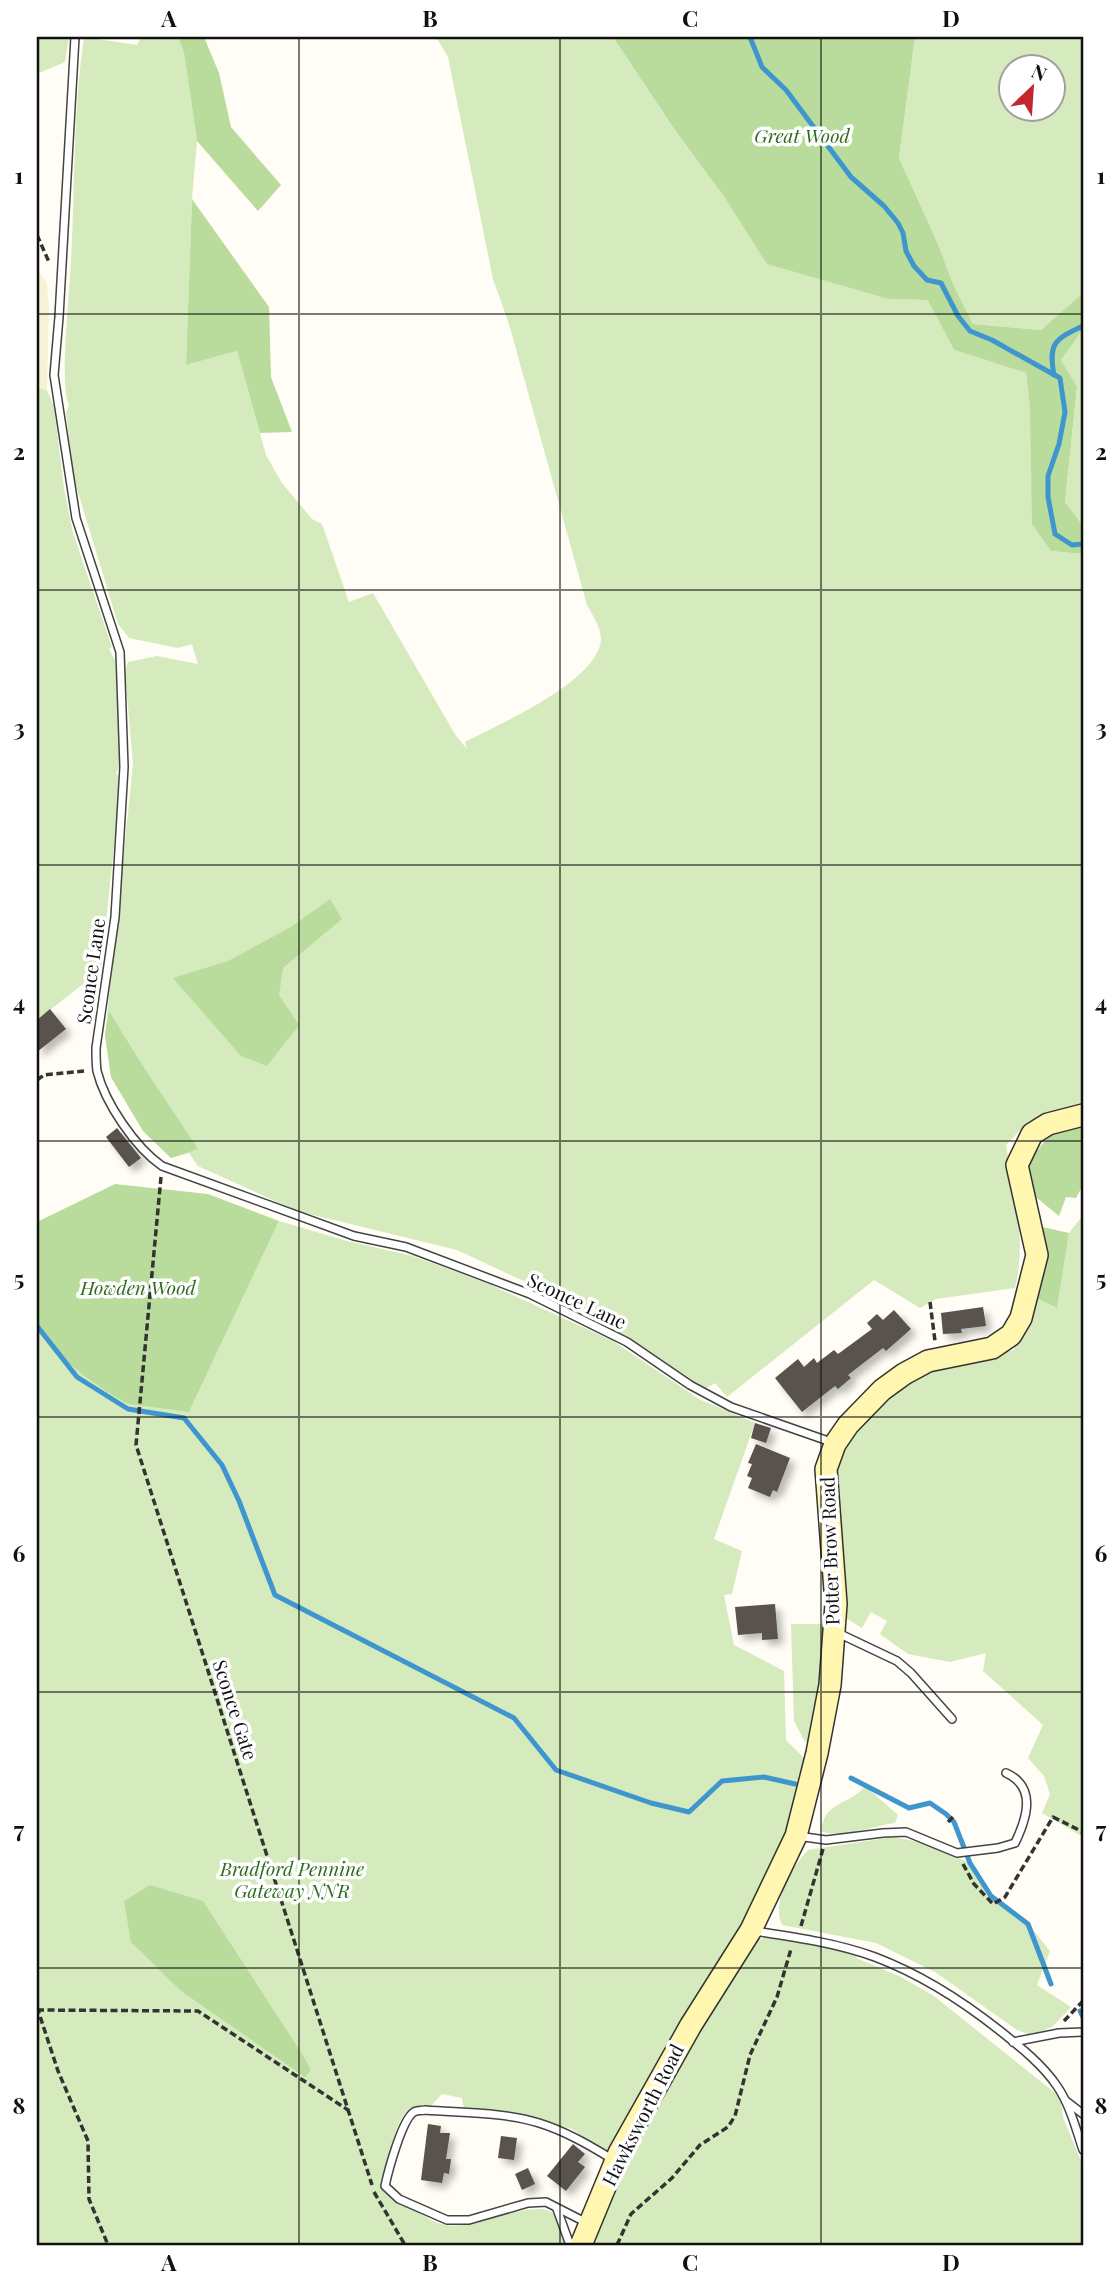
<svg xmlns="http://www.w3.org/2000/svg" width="1120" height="2282" viewBox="0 0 1120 2282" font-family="'Playfair Display',serif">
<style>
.farmland{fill:#f6f3d4}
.green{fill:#d5ebbd;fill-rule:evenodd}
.forest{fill:#b9dc9c}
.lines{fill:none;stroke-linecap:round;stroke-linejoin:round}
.stream{stroke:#3f96cf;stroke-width:5}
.building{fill:#5a524d;filter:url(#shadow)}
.lane-casing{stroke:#444;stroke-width:10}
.secondary-casing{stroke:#333;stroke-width:24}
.path{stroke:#333;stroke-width:3.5;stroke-dasharray:7 3.5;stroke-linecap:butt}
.lane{stroke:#fff;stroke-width:7}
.secondary{stroke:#fff6b0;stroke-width:21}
.grid{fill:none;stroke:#111;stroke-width:2;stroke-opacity:0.55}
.labels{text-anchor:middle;stroke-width:7;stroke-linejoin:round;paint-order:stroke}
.park-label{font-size:19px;font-style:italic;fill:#2f6b1f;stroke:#fff}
.street-label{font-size:19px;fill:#111;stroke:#fff}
.neatline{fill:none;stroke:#111;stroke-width:2.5}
.grid-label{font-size:23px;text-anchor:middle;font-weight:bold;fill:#111}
</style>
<defs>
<filter id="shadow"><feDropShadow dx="5.5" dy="5.5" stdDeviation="3.5" flood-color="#0004"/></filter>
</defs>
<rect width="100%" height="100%" fill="#fffdf5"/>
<polygon class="farmland" points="37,268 47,284 49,309 47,390 37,388"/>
<g class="green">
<polygon points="37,37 69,37 65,62 37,74"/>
<path d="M 84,37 L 137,45 L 141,37 L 178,37 L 184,53 L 197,141 L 192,199 L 186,365 L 237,351 L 266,455 L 282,483 L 312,519 L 322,524 L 349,602 L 373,593 L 456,736 L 467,749 L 465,742 C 498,725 598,681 601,640 C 601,627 593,616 587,605 L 509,324 L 493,279 L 448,57 L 436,37 L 613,37 L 677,134 L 725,198 L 889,299 L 929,300 L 954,350 L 1026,373 L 1051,551 L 1083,554 L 1083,1107 L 1028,1122 L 1006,1145 C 1014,1193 1027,1240 1015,1288 L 936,1299 L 920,1308 L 874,1280 L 727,1397 L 715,1383 L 705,1389 L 646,1349 L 545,1291 L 457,1250 L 297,1211 L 198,1166 L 189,1153 L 171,1158 L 143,1131 L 111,1077 L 105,1035 L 133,764 L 125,672 L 128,662 L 157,656 L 198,664 L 192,644 L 178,648 L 129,638 L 118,624 L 74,479 L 66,413 L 69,405 C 59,388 70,287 71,261 C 75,186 73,111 84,37 Z"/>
<path d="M 915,37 L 1083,37 L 1083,294 L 1041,330 L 973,324 L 953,284 L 938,244 L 899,158 ZM 1012,66 L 1054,66 L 1054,108 L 1012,108 Z"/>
<polygon points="1080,332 1083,332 1083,523 1080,523 1065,502 1077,388 1061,360"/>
<polygon points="37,388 47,390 54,407 64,488 73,533 112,647 109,649 115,660 121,763 116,773 120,779 120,789 101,970 37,1020"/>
<path d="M 1083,1215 L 1083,1837 L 1042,1813 L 1050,1794 L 1044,1776 L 1028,1758 L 1043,1725 L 983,1671 L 986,1653 L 950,1662 L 908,1654 L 880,1634 L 887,1621 L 871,1612 L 862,1628 L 846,1618 L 837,1460 C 858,1420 895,1381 940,1368 C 964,1361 989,1357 1014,1350 L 1031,1295 L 1057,1307 L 1069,1233 Z"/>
<path d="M 279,1221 L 347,1241 L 413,1256 L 489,1284 L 613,1341 L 699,1399 L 755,1423 L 714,1539 L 742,1551 L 732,1594 L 724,1595 L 734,1645 L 784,1671 L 786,1740 L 805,1759 L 798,1777 L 802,1780 L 786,1837 L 755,1900 L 655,2068 L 611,2151 L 603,2150 L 572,2129 L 517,2115 L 464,2109 L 462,2098 L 442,2094 L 431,2106 C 424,2107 414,2105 408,2110 C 394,2121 387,2167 382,2185 C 390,2199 401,2204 415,2211 C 424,2216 435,2223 445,2225 C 475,2231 537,2195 555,2215 C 562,2223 564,2235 567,2245 L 37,2245 L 37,1331 L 45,1341 L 190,1410 Z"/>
<polygon points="791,1624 828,1624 817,1704 808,1741 805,1742 794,1721"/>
<path d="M 865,1786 L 898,1815 L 895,1823 C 874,1826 839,1839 821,1831 C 825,1800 849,1806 865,1786 Z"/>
<path d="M 893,1837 L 919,1842 L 970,1863 L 991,1896 L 1028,1924 L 1050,1951 L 1037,1985 L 1071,2007 L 1052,2027 L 1031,2035 L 1017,2030 L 935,1972 L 876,1943 L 782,1925 C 771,1902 792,1867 808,1850 Z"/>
<polygon points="773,1936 858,1951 856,1958 899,1976 934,1996 1060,2097 1063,2117 1083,2166 1083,2245 587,2245 646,2116 750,1945 764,1937"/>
</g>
<g class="forest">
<polygon points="178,37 204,37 219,73 231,127 281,185 258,211 197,141 184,53"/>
<polygon points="613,37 915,37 899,158 938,244 953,284 973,324 1041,330 1083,293 1083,332 1080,333 1061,360 1077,387 1065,502 1080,522 1083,523 1083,554 1051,551 1032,524 1030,406 1026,373 954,350 928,300 889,299 767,264 725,198 676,132"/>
<polygon points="192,199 269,307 271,377 292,432 260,433 237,351 186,365"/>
<polygon points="330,899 342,919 283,968 279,995 299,1025 267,1066 241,1056 173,978 228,961 291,927"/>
<polygon points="109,1011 139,1060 198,1149 171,1158 143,1131 111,1077 105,1035"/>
<path d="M 1083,1122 L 1083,1185 L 1076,1198 L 1066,1197 L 1059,1216 L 1032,1194 L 1027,1167 C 1046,1137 1049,1132 1083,1122 Z"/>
<path d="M 115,1184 L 208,1194 L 279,1221 L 189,1412 L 129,1404 C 99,1390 58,1357 37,1331 L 37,1222 Z"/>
<polygon points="1038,1226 1069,1233 1057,1308 1031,1295"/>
<polygon points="150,1885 203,1901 304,2057 311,2070 305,2077 181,1991 131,1942 124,1901"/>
</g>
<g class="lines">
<g class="stream">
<polyline points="750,37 762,67 786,90 851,177 884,206 898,223 903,233 906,251 914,266 927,280 941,283 958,316 970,331 992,340 1060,378 1065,412 1059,444 1048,476 1048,497 1055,534 1072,545 1083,544"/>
<path d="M 1054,375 C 1048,343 1055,339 1083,326"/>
<polyline points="37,1326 77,1377 128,1409 184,1418 222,1465 239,1501 275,1595 514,1718 556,1770 651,1803 689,1812 722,1781 764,1777 795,1784"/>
<polyline points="851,1778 909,1808 930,1803 946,1814 954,1822 970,1863 991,1896 1028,1924 1051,1984"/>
<polyline points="1080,2011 1083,2017"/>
</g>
</g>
<g class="building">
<polygon points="50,1009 66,1029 37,1052 37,1020"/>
<polygon points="117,1128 141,1158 129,1167 106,1137"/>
<polygon points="983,1307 986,1326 961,1329 962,1333 943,1334 941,1313"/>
<polygon points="894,1310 911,1329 886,1351 883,1348 848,1375 851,1378 838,1389 835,1386 802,1412 775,1378 798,1359 804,1367 814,1358 817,1363 834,1350 838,1354 872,1329 867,1323 877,1314 883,1320"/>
<polygon points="755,1423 771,1428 766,1443 751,1438"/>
<polygon points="756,1444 790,1458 777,1492 773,1490 770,1497 748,1488 752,1478 747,1476 752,1464 748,1463"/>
<polygon points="775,1604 778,1639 762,1640 762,1633 738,1635 735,1607"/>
<polygon points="428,2124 441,2126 440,2133 450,2133 446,2159 451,2159 449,2174 444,2173 442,2183 421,2180"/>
<polygon points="501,2136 517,2138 514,2160 498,2158"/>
<polygon points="573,2144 585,2154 578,2162 585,2167 566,2191 547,2176"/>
<polygon points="528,2168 535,2184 522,2190 515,2174"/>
</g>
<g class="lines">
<g class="lane-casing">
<g id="lane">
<path d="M 75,37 L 59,317 L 54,375 L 76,518 L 120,652 L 124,767 L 115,917 L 96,1048 C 96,1055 96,1064 97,1071 C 105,1103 135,1147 162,1166 L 354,1236 L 406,1247 L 530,1294 L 627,1342 L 690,1385 L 731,1407 L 834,1443"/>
<polyline points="838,1633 897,1661 911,1673 952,1719"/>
<path d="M 797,1836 L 826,1840 L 883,1833 L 906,1832 L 957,1853 L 998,1848 L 1015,1843 C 1027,1818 1037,1787 1006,1773"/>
<path d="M 755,1931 C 794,1937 837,1943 875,1957 C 920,1974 961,2000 999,2030 C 1019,2046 1042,2064 1057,2086 C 1070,2105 1076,2129 1083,2150"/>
<polyline points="1013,2042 1059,2033 1083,2032"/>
<polyline points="1066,2101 1083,2114"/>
<polyline points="557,2209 570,2245"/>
<path d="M 589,2224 L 546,2202 L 528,2203 L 469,2220 L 447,2220 L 399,2199 L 385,2186 C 388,2172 402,2119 414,2112 C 417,2110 421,2111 425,2110 C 462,2113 504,2112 539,2123 C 565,2131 589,2145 612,2159"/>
</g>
</g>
<g class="secondary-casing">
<polyline id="secondary" points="581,2245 619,2153 691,2025 751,1930 796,1836 817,1753 830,1685 836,1604 826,1469 835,1444 848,1425 882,1390 904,1374 928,1361 992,1348 1011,1335 1021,1318 1037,1255 1017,1165 1032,1134 1048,1124 1083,1115"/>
</g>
<g class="path">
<polyline points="37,235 49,262"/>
<polyline points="37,1080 44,1075 84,1071"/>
<polyline points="161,1177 136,1445 372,2185"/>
<polyline points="930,1302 935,1341"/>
<polyline points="948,1822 955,1815"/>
<polyline points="963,1864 974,1884 993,1904 1005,1897 1053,1817 1083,1832"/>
<polyline points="801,1926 823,1849"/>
<polyline points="37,2007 58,2071 88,2141 89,2199 108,2245"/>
<polyline points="37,2010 198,2011 348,2110"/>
<polyline points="1064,2021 1083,2001"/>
<polyline points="374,2192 405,2245"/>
<polyline points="617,2245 631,2214 672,2178 700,2145 728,2127 735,2116 750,2055 777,1997 791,1949"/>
</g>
<use href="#lane" class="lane"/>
<use href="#secondary" class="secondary"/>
</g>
<path class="grid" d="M 299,37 L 299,2245M 560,37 L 560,2245M 821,37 L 821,2245M 37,314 L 1083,314M 37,590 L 1083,590M 37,865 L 1083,865M 37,1141 L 1083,1141M 37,1417 L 1083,1417M 37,1692 L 1083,1692M 37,1968 L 1083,1968"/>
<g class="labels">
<g class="park-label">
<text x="802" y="143">Great Wood</text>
<text x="138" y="1295">Howden Wood</text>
<text x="292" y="1876">Bradford Pennine<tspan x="292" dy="22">Gateway NNR</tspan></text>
</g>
<g class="street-label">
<text transform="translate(91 971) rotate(-82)" y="7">Sconce Lane</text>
<text transform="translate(577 1301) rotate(25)" y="7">Sconce Lane</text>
<text transform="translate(830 1551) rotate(-92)" y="7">Potter Brow Road</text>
<text transform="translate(235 1710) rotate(72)" y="7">Sconce Gate</text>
<text transform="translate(643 2115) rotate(-63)" y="7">Hawksworth Road</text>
</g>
</g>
<rect width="1120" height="2282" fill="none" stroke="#ffffff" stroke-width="77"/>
<g transform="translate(1032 88) rotate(25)"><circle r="33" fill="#ffffff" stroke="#a0a0a0" stroke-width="2"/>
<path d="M0-5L12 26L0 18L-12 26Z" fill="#c4262e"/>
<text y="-10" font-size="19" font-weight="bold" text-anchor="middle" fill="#111111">N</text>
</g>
<rect x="38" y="38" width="1044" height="2206" class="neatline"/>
<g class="grid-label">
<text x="169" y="27">A</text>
<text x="430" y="27">B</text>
<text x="690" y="27">C</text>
<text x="951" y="27">D</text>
<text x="19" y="184">1</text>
<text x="1101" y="184">1</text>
<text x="19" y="460">2</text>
<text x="1101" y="460">2</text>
<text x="19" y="736">3</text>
<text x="1101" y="736">3</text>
<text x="19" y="1011">4</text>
<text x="1101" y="1011">4</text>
<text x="19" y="1287">5</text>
<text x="1101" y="1287">5</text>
<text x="19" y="1562">6</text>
<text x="1101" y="1562">6</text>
<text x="19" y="1838">7</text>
<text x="1101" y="1838">7</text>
<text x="19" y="2114">8</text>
<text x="1101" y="2114">8</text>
<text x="169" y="2271">A</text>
<text x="430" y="2271">B</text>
<text x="690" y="2271">C</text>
<text x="951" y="2271">D</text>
</g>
</svg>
